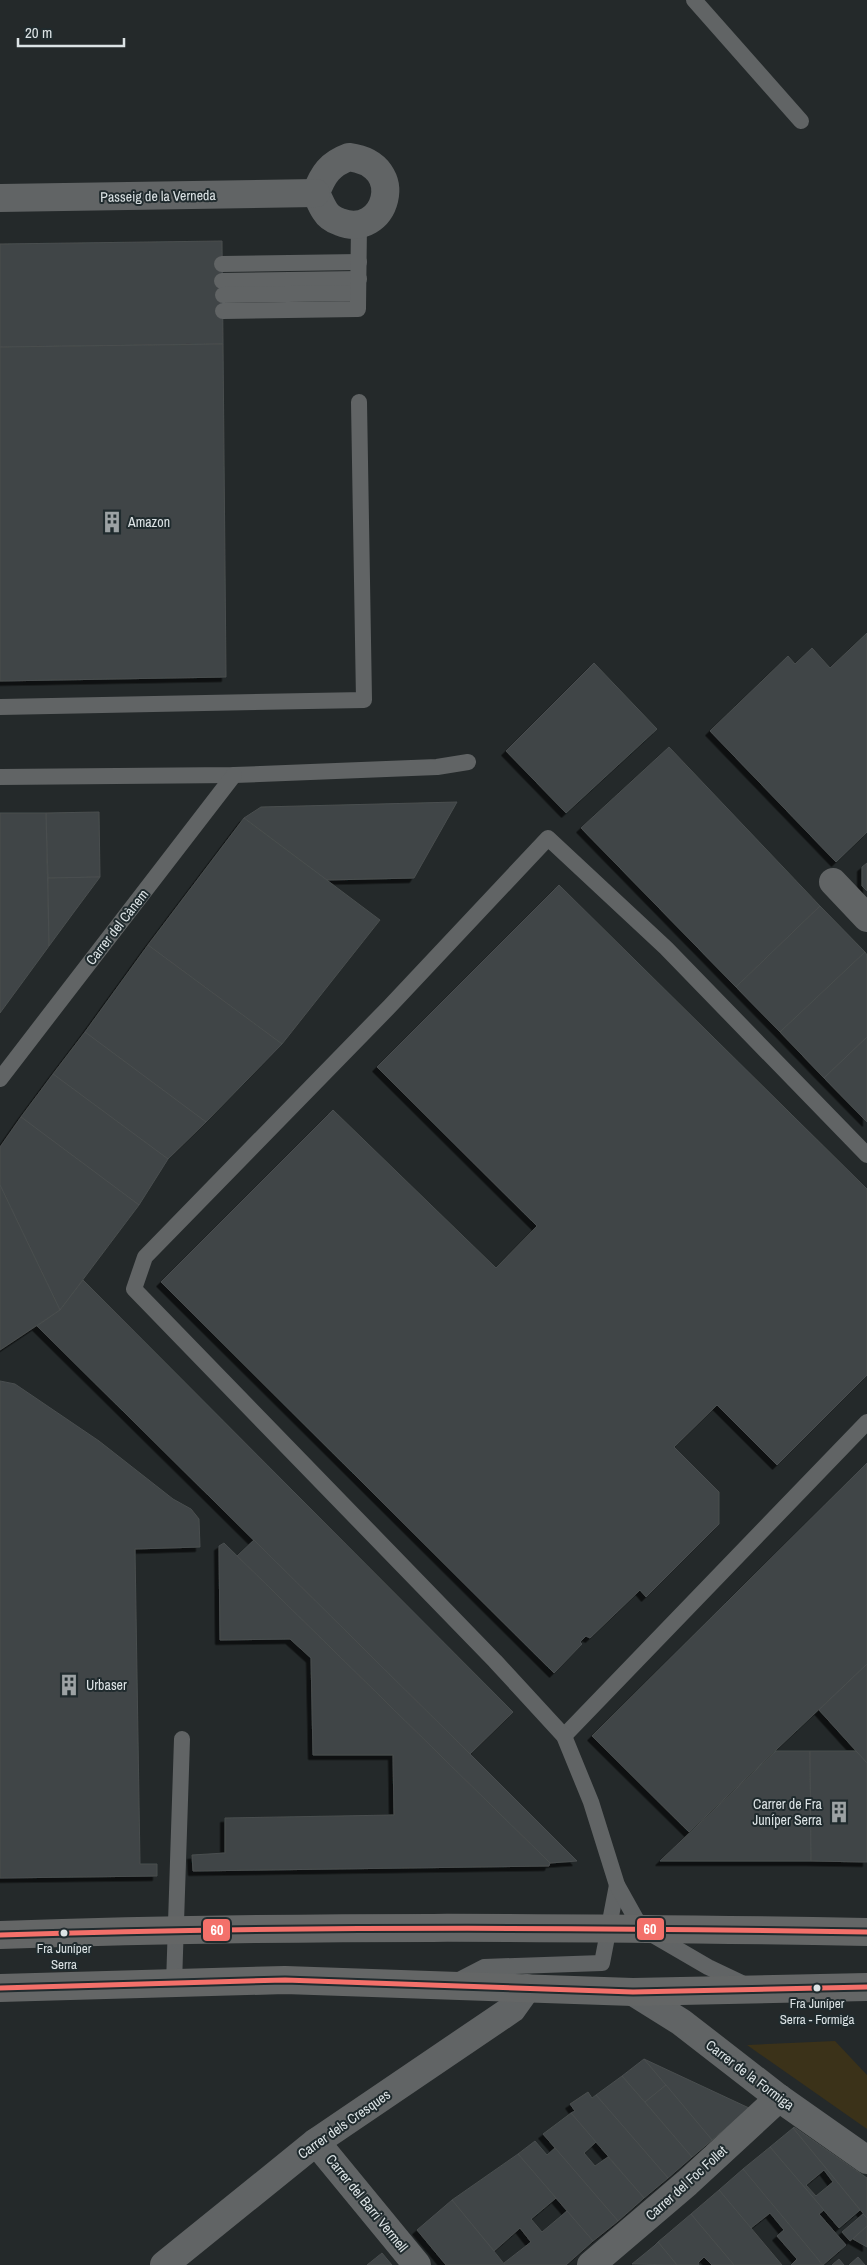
<svg xmlns="http://www.w3.org/2000/svg" width="867" height="2265" viewBox="0 0 867 2265" font-family="'Archivo Narrow',sans-serif">
<style>
.green{fill:#3b3219}
.building{fill:#414546;stroke:#494e4f;fill-rule:evenodd;filter:url(#shadow)}
.lines{fill:none;stroke-linecap:round;stroke-linejoin:round}
.lane{stroke:#616465;stroke-width:16}
.street{stroke:#616465;stroke-width:28}
.secondary{stroke:#646666;stroke-width:28}
.bus-1-casing{stroke:#202b2e;stroke-width:9}
.bus-1{stroke:#f3706a;stroke-width:5}
.bus-dot{fill:#dce3e5;stroke:#202b2e;stroke-width:2}
.labels{text-anchor:middle;stroke-width:4;stroke-linejoin:round;paint-order:stroke}
.bus-label{font-size:13px;fill:#dce3e5;stroke:#202b2e}
.street-label{font-size:14px;fill:#dce3e5;stroke:#202b2e}
.poi-label{font-size:14px;fill:#dce3e5;stroke:#202b2e;text-anchor:start}
.line-badge{stroke:#202b2e;stroke-width:2}
.badge-label{font-size:14px;text-anchor:middle;font-weight:bold;fill:#fff}
</style>
<defs>
<filter id="shadow"><feDropShadow dx="-4.5" dy="4.5" stdDeviation="0" flood-color="#0009"/></filter>
</defs>
<rect width="100%" height="100%" fill="#24292a"/>
<polygon class="green" points="835,2041 867,2075 867,2129 747,2045"/>
<g class="building">
<polygon points="222,241 223,344 0,347 0,244"/>
<polygon points="223,344 226,677 0,681 0,347"/>
<polygon points="867,633 867,832 836,862 710,731 788,656 795,664 812,648 830,668"/>
<polygon points="594,663 657,729 566,813 506,751"/>
<polygon points="669,747 820,906 736,987 581,828"/>
<polygon points="457,802 414,878 327,880 244,818 261,807"/>
<polygon points="99,812 100,877 48,878 46,813"/>
<polygon points="0,813 46,813 49,946 0,1013"/>
<polygon points="244,818 380,920 282,1044 148,945"/>
<polygon points="867,863 867,891 862,886 862,867"/>
<polygon points="100,877 74,912 49,946 48,878"/>
<polygon points="559,885 867,1189 867,1375 777,1465 717,1405 674,1447 719,1492 719,1524 646,1597 640,1590 590,1638 586,1636 580,1642 582,1644 554,1673 161,1282 333,1110 496,1268 537,1226 377,1067"/>
<polygon points="820,906 865,952 780,1032 736,987"/>
<polygon points="148,945 282,1044 206,1122 85,1032"/>
<polygon points="865,952 867,955 867,1037 824,1078 780,1032"/>
<polygon points="85,1032 206,1122 168,1159 53,1074"/>
<polygon points="867,1037 867,1122 824,1078"/>
<polygon points="53,1074 168,1159 139,1205 21,1117"/>
<polygon points="21,1117 139,1205 60,1310 0,1185 0,1147"/>
<polygon points="0,1185 60,1310 0,1350"/>
<polygon points="83,1280 513,1712 470,1754 37,1326 60,1310"/>
<polygon points="0,1381 15,1384 99,1441 173,1499 191,1509 199,1519 200,1547 135,1549 140,1864 157,1864 157,1876 0,1878"/>
<polygon points="867,1463 867,1664 689,1832 592,1736"/>
<polygon points="254,1540 470,1754 577,1861 550,1863 237,1556"/>
<polygon points="224,1543 550,1863 549,1866 193,1871 192,1855 225,1853 225,1818 394,1815 393,1755 313,1755 311,1658 290,1639 220,1640 219,1546"/>
<polygon points="867,1664 867,1763 819,1710"/>
<polygon points="776,1751 810,1751 811,1861 660,1861"/>
<polygon points="810,1751 856,1751 867,1763 867,1862 811,1861"/>
<polygon points="644,2059 666,2085 645,2102 622,2076"/>
<polygon points="644,2059 749,2108 712,2140"/>
<polygon points="622,2076 692,2157 668,2178 596,2095"/>
<polygon points="666,2085 712,2140 692,2157 645,2102"/>
<polygon points="588,2092 592,2098 596,2095 668,2178 644,2198 571,2113 575,2111 570,2104"/>
<polygon points="571,2113 596,2142 584,2153 595,2166 608,2157 644,2198 618,2221 543,2134"/>
<polygon points="794,2127 867,2178 867,2218 793,2128"/>
<path d="M 793,2128 L 860,2210 L 839,2228 L 770,2147 ZM 824,2170 L 833,2182 L 816,2196 L 806,2185 Z"/>
<polygon points="535,2141 547,2155 555,2148 618,2221 593,2241 518,2154"/>
<polygon points="770,2147 824,2210 819,2214 846,2245 823,2265 743,2169"/>
<polygon points="518,2154 556,2198 531,2219 542,2232 567,2211 593,2241 566,2265 505,2265 504,2263 531,2242 520,2228 494,2251 452,2200"/>
<polygon points="743,2169 817,2258 822,2265 791,2265 797,2259 777,2236 784,2230 770,2213 751,2228 719,2190"/>
<polygon points="719,2190 735,2209 782,2265 734,2265 701,2226 691,2214"/>
<polygon points="452,2200 493,2250 505,2265 446,2265 417,2230"/>
<polygon points="691,2214 701,2226 734,2265 712,2265 704,2257 698,2263 699,2265 677,2265 658,2242"/>
<polygon points="863,2214 867,2218 867,2226 850,2241 842,2232"/>
<polygon points="867,2226 867,2247 853,2239"/>
<polygon points="658,2242 677,2265 632,2264 654,2246"/>
<polygon points="382,2253 392,2265 367,2265"/>
<polygon points="858,2257 865,2265 849,2265"/>
<polygon points="839,2259 844,2265 832,2265"/>
</g>
<g class="lines">
<g class="lane">
<polyline points="694,0 801,121"/>
<polyline points="222,264 359,262"/>
<polyline points="222,281 359,279"/>
<polyline points="223,295 358,293"/>
<polyline points="223,311 358,309 359,224"/>
<polyline points="0,707 364,700 359,402"/>
<polyline points="0,777 234,775 437,767 468,762"/>
<polyline points="0,1079 234,775"/>
<polyline points="564,1736 867,1422"/>
<polyline points="453,1983 484,1967 602,1963 617,1885"/>
<polyline points="174,1984 182,1739"/>
<polyline points="748,1986 708,1967 641,1928 617,1885 591,1802 564,1736 495,1661 134,1289 145,1257 390,1006 548,838 666,948 867,1155"/>
</g>
<g class="street">
<path d="M 349,157 C 410,165 385,240 340,222 C 334,220 328,216 325,211 C 321,205 319,199 316,193 C 323,174 330,164 349,157 Z"/>
<polyline points="0,198 316,193"/>
<polyline points="833,882 867,918"/>
<polyline points="633,1992 681,2022 779,2098 867,2160"/>
<polyline points="316,2142 417,2265"/>
<polyline points="164,2265 316,2142 512,2009 527,1988"/>
<polyline points="591,2265 687,2183 779,2098"/>
</g>
<g class="secondary">
<path d="M 0,1935 C 289,1925 578,1927 867,1932"/>
<polyline points="0,1988 285,1980 633,1992 867,1987"/>
</g>
<g class="bus-1-casing">
<g id="bus-1">
<path d="M 0,1935 C 289,1926 578,1927 867,1932"/>
<polyline points="0,1988 285,1980 633,1992 867,1987"/>
</g>
</g>
<use href="#bus-1" class="bus-1"/>
</g>
<defs>
<g id="building-bare" transform="scale(1.725)"><path d="M-4-6H4V6H1V3H-1V6H-4ZM-2.5-4.3h1.7v1.8h-1.7ZM.8-4.3h1.7v1.8H.8ZM-2.5-1h1.7V.8h-1.7ZM.8-1h1.7V.8H.8Z" fill="#9ca2a4" stroke="#202b2e" stroke-width="2.5" paint-order="stroke"/></g>
</defs>
<g fill-rule="evenodd">
<use href="#building-bare" x="112" y="522"/>
<use href="#building-bare" x="69" y="1685"/>
<use href="#building-bare" x="839" y="1812"/>
</g>
<g class="bus-dot">
<circle cx="64" cy="1933" r="4.5"/>
<circle cx="817" cy="1988" r="4.5"/>
</g>
<g class="labels">
<g class="bus-label">
<text x="64" y="1953">Fra Juníper<tspan x="64" dy="16">Serra</tspan></text>
<text x="817" y="2008">Fra Juníper<tspan x="817" dy="16">Serra - Formiga</tspan></text>
</g>
<g class="street-label">
<text transform="translate(158 196) rotate(-1)" y="5">Passeig de la Verneda</text>
<text transform="translate(117 927) rotate(-52)" y="5">Carrer del Cànem</text>
<text transform="translate(750 2075) rotate(37)" y="5">Carrer de la Formiga</text>
<text transform="translate(344 2124) rotate(-35)" y="5">Carrer dels Cresques</text>
<text transform="translate(686 2183) rotate(-42)" y="5">Carrer del Foc Follet</text>
<text transform="translate(367 2203) rotate(51)" y="5">Carrer del Barri Vermell</text>
</g>
<g class="poi-label">
<text x="128" y="527">Amazon</text>
<text x="86" y="1690">Urbaser</text>
<text x="822" y="1809" text-anchor="end">Carrer de Fra<tspan x="822" dy="16">Juníper Serra</tspan></text>
</g>
</g>
<g class="line-badge">
<rect x="636" y="1917" width="29" height="24" rx="5" fill="#f3706a"/>
<rect x="202" y="1918" width="29" height="24" rx="5" fill="#f3706a"/>
</g>
<g class="badge-label">
<text x="650" y="1934">60</text>
<text x="217" y="1935">60</text>
</g>
<path d="M18 38v8h106v-8" fill="none" stroke="#dce3e5" stroke-width="2.5"/>
<text x="25" y="38" font-size="15" fill="#dce3e5" stroke="#202b2e" stroke-width="4" paint-order="stroke">20 m</text>
</svg>
